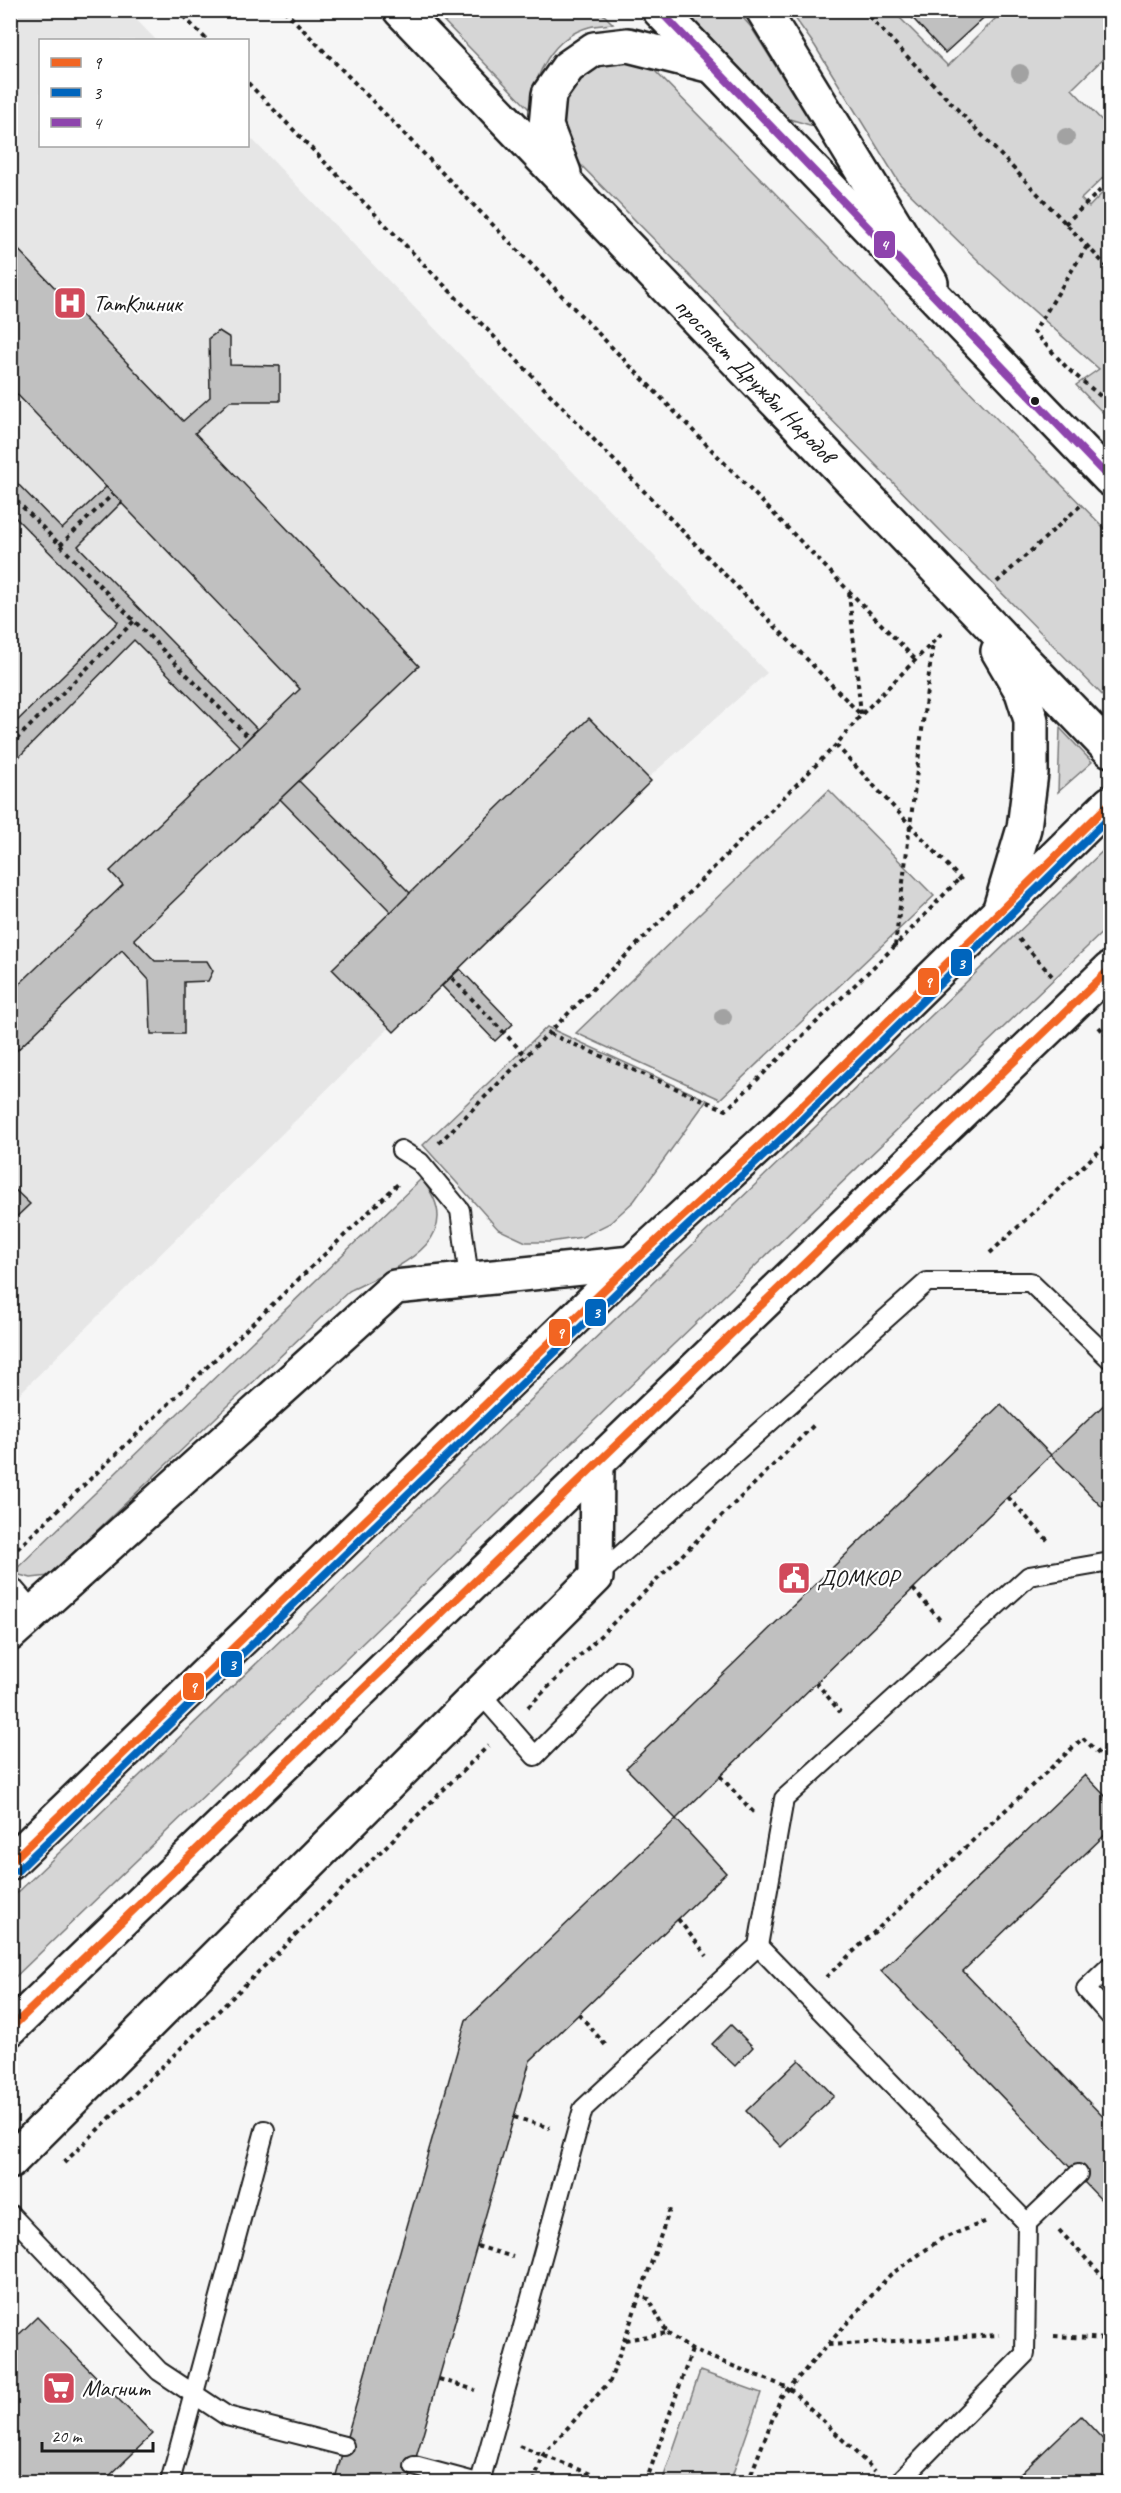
<svg xmlns="http://www.w3.org/2000/svg" width="1121" height="2493" viewBox="0 0 1121 2493" font-family="Caveat,sans-serif">
<style>
.built{fill:#e6e6e6}
.green{fill:#d6d6d6;stroke:#797979;stroke-width:1.5}
.building{fill:#c0c0c0;stroke:#1c1c1c;stroke-width:1.5}
.lines{fill:none;stroke-linecap:round;stroke-linejoin:round}
.lane-casing{stroke:#1c1c1c;stroke-width:22}
.street-casing{stroke:#1c1c1c;stroke-width:38}
.secondary-casing{stroke:#1c1c1c;stroke-width:38}
.path{stroke:#1c1c1c;stroke-width:4;stroke-dasharray:4.5 4.5;stroke-linecap:butt}
.lane{stroke:#fff;stroke-width:18}
.street{stroke:#fff;stroke-width:33}
.secondary{stroke:#fff;stroke-width:33}
.bus-1-casing{stroke:#fff;stroke-width:12}
.bus-2-casing{stroke:#fff;stroke-width:12}
.bus-3-casing{stroke:#fff;stroke-width:12}
.bus-1{stroke:#f26522;stroke-width:8}
.bus-2{stroke:#0065bd;stroke-width:8}
.bus-3{stroke:#8e44ad;stroke-width:8}
.tree{fill:#a2a2a2}
.bus-dot{fill:#1c1c1c;stroke:#fff;stroke-width:2}
.labels{text-anchor:middle;stroke-width:4.5;stroke-linejoin:round;paint-order:stroke}
.poi-label{font-size:24px;fill:#1c1c1c;stroke:#fff;text-anchor:start}
.street-label{font-size:24px;fill:#1c1c1c;stroke:#fff}
.line-badge{stroke:#fff;stroke-width:2}
.badge-label{font-size:16px;text-anchor:middle;font-weight:bold;fill:#fff}
</style>
<rect width="100%" height="100%" fill="#f6f6f6"/>
<filter id="ink" filterUnits="userSpaceOnUse"><feTurbulence type="fractalNoise" baseFrequency=".0167" numOctaves="2"/><feDisplacementMap in="SourceGraphic" scale="12" xChannelSelector="R" yChannelSelector="G"/><feConvolveMatrix kernelMatrix="1 2 1 2 8 2 1 2 1" color-interpolation-filters="sRGB"/></filter>
<g filter="url(#ink)">
<polygon class="built" points="11,11 128,11 156,40 40,40 40,146 248,146 248,135 767,673 648,778 651,781 394,1032 389,1028 11,1402"/>
<g class="green">
<path d="M 434,11 L 600,11 L 613,24 C 605,25 597,25 589,27 C 552,37 535,75 529,109 Z"/>
<polygon points="677,11 737,11 751,27 813,126 776,115"/>
<polygon points="790,11 893,11 948,66 1003,11 1110,11 1110,52 1072,89 1110,129 1110,171 1081,199 1089,207 1110,185 1110,420 1076,385 1099,369 987,269 900,184 815,46"/>
<path d="M 631,63 L 652,68 L 1110,534 L 1110,703 L 574,158 C 570,148 563,137 562,127 C 560,109 570,83 586,73 C 599,64 616,64 631,63 Z"/>
<polygon points="1060,728 1092,762 1058,792"/>
<polygon points="829,790 934,896 720,1099 576,1033"/>
<polygon points="1110,844 1110,925 11,1981 11,1899"/>
<polygon points="547,1027 707,1100 634,1201 610,1223 582,1237 550,1242 526,1242 498,1229 423,1145"/>
<path d="M 421,1179 C 473,1240 394,1269 349,1291 L 49,1576 L 31,1578 L 12,1573 Z"/>
<polygon points="700,2371 761,2393 730,2482 662,2482"/>
</g>
<g class="building">
<polygon points="905,10 992,10 945,53"/>
<polygon points="10,241 183,421 210,397 209,338 219,331 230,338 230,365 280,366 280,401 230,401 195,433 419,666 134,939 155,961 207,961 213,971 208,981 184,982 184,1034 151,1034 149,980 122,950 10,1057 10,993 123,885 110,871 300,689 10,387"/>
<polygon points="10,476 62,529 106,487 122,502 78,546 257,729 240,747 134,640 10,766 10,728 118,622 10,512"/>
<polygon points="589,718 651,781 394,1032 332,969"/>
<polygon points="299,781 410,893 391,912 280,799"/>
<polygon points="460,969 513,1024 495,1041 442,986"/>
<polygon points="10,1185 30,1204 10,1223"/>
<polygon points="1110,1399 1110,1499 1102,1507 1051,1455"/>
<polygon points="1001,1404 1051,1455 676,1819 626,1768"/>
<polygon points="1085,1775 1110,1801 1110,1830 963,1971 1110,2124 1110,2209 881,1971"/>
<polygon points="676,1819 726,1873 530,2061 409,2482 334,2482 466,2020"/>
<polygon points="731,2025 753,2047 735,2066 712,2044"/>
<polygon points="799,2060 834,2096 781,2147 746,2111"/>
<polygon points="37,2317 153,2434 103,2482 10,2482 10,2343"/>
<polygon points="1081,2416 1110,2447 1110,2468 1095,2482 1012,2482"/>
</g>
<g class="lines">
<g class="lane-casing">
<g id="lane">
<polyline points="401,1150 420,1162 460,1210 469,1279"/>
<polyline points="596,1577 927,1282 1030,1282 1110,1359"/>
<polyline points="10,1584 34,1612"/>
<polyline points="480,1693 535,1756 620,1670"/>
<polyline points="758,1946 1027,2223 1025,2354 904,2477 902,2482"/>
<polyline points="1110,1966 1086,1989 1110,2016"/>
<polyline points="10,2214 159,2371 227,2416 344,2446"/>
<polyline points="1027,2223 1078,2174"/>
<polyline points="414,2466 474,2482"/>
<polyline points="170,2482 265,2130"/>
<polyline points="480,2482 583,2109 758,1946 784,1799 1029,1576 1110,1562"/>
</g>
</g>
<g class="street-casing">
<g id="street">
<polyline points="763,10 931,283"/>
<polyline points="10,1634 395,1287 632,1263"/>
<polyline points="10,2162 596,1577 597,1461"/>
</g>
</g>
<g class="secondary-casing">
<g id="secondary">
<polyline points="400,10 1110,750"/>
<polyline points="659,10 1110,479"/>
<polyline points="564,173 546,126 549,94 568,67 594,49 628,45 712,66"/>
<polyline points="998,651 1022,692 1031,720 1031,773 1024,828 999,912"/>
<polyline points="10,1863 632,1263 781,1126 1110,803"/>
<polyline points="10,2029 1110,969"/>
</g>
</g>
<g class="path">
<polyline points="177,10 207,40"/>
<polyline points="284,10 915,659"/>
<polyline points="863,10 1110,270"/>
<polyline points="248,83 861,715"/>
<polyline points="1065,224 1110,181"/>
<polyline points="1087,246 1034,332 1068,369 1110,404"/>
<polyline points="10,494 249,738"/>
<polyline points="60,545 113,494"/>
<polyline points="997,582 1081,505"/>
<polyline points="849,593 861,714"/>
<polyline points="836,745 964,883"/>
<polyline points="10,746 134,621"/>
<polyline points="1019,939 1052,976"/>
<polyline points="895,946 933,642"/>
<polyline points="452,978 527,1057"/>
<polyline points="1099,1027 1110,1039"/>
<polyline points="550,1034 726,1110 895,946 959,879"/>
<polyline points="439,1143 836,745 861,715 942,633"/>
<polyline points="990,1253 1110,1141"/>
<polyline points="1008,1497 1050,1543"/>
<polyline points="11,1555 400,1182"/>
<polyline points="913,1589 940,1620"/>
<polyline points="816,1682 840,1712"/>
<polyline points="528,1707 815,1424"/>
<polyline points="720,1776 754,1813"/>
<polyline points="678,1919 707,1956"/>
<polyline points="826,1977 1083,1738 1110,1765"/>
<polyline points="579,2014 607,2047"/>
<polyline points="514,2117 550,2128"/>
<polyline points="64,2163 488,1746"/>
<polyline points="1059,2230 1110,2284"/>
<polyline points="477,2246 513,2257"/>
<polyline points="667,2333 692,2350 789,2388 875,2471"/>
<polyline points="1054,2336 1110,2339"/>
<polyline points="625,2340 667,2333 649,2299 639,2297"/>
<polyline points="828,2345 999,2335"/>
<polyline points="439,2379 475,2390"/>
<polyline points="519,2446 611,2482"/>
<polyline points="534,2482 543,2455 610,2381 670,2209"/>
<polyline points="646,2482 692,2350"/>
<polyline points="748,2482 781,2397 890,2275 941,2239 987,2221"/>
</g>
<use href="#lane" class="lane"/>
<use href="#street" class="street"/>
<use href="#secondary" class="secondary"/>
<g class="bus-1-casing">
<g id="bus-1">
<polyline points="10,1863 632,1263 781,1126 1110,803"/>
<polyline points="10,2029 1110,969"/>
</g>
</g>
<g class="bus-2-casing">
<polyline id="bus-2" points="17,1871 639,1271 788,1133 1110,817"/>
</g>
<g class="bus-3-casing">
<polyline id="bus-3" points="659,10 1110,479"/>
</g>
<use href="#bus-1" class="bus-1"/>
<use href="#bus-2" class="bus-2"/>
<use href="#bus-3" class="bus-3"/>
</g>
<g class="tree">
<circle cx="1020" cy="73" r="9"/>
<circle cx="1066" cy="137" r="9"/>
<circle cx="723" cy="1017" r="9"/>
</g>
</g>
<defs>
<g id="hospital-square" transform="scale(1.725)"><rect x="-9" y="-9" width="18" height="18" rx="4" fill="#d1495b" stroke="#fff"/><path d="M-5-5h3v3.5h4V-5h3V5h-3V1.5h-4V5h-3Z" fill="#fff"/></g>
<g id="civic-square" transform="scale(1.725)"><rect x="-9" y="-9" width="18" height="18" rx="4" fill="#d1495b" stroke="#fff"/><path d="M-.6-6.5H3V-4.5H.6V-3L4-1V1h2V6H-6V1h2V-1L-.6-3ZM-1.2 2.5V6h2.4V2.5Z" fill="#fff"/></g>
<g id="supermarket-square" transform="scale(1.725)"><rect x="-9" y="-9" width="18" height="18" rx="4" fill="#d1495b" stroke="#fff"/><path d="M-6-5.5h2.5l.6 2H6L4.5 2H-2.5L-4.4-4H-6ZM-1.5 3.2a1.3 1.3 0 1 0 .1 0ZM3 3.2a1.3 1.3 0 1 0 .1 0Z" fill="#fff"/></g>
</defs>
<g fill-rule="evenodd">
<use href="#hospital-square" x="70" y="303"/>
<use href="#civic-square" x="794" y="1578"/>
<use href="#supermarket-square" x="59" y="2388"/>
</g>
<circle class="bus-dot" cx="1035" cy="401" r="5"/>
<g class="labels">
<g class="poi-label">
<text x="93" y="311">ТатКлиник</text>
<text x="817" y="1586">ДОМКОР</text>
<text x="82" y="2396">Магнит</text>
</g>
<g class="street-label">
<text transform="translate(755 380) rotate(46)" y="8">проспект Дружбы Народов</text>
</g>
</g>
<g class="line-badge">
<rect x="873" y="230" width="23" height="29" rx="6" fill="#8e44ad"/>
<rect x="950" y="948" width="23" height="29" rx="6" fill="#0065bd"/>
<rect x="917" y="967" width="23" height="29" rx="6" fill="#f26522"/>
<rect x="584" y="1298" width="23" height="29" rx="6" fill="#0065bd"/>
<rect x="548" y="1318" width="23" height="29" rx="6" fill="#f26522"/>
<rect x="220" y="1650" width="23" height="28" rx="6" fill="#0065bd"/>
<rect x="182" y="1672" width="23" height="29" rx="6" fill="#f26522"/>
</g>
<g class="badge-label">
<text x="884" y="250">4</text>
<text x="961" y="969">3</text>
<text x="928" y="987">9</text>
<text x="596" y="1318">3</text>
<text x="560" y="1338">9</text>
<text x="232" y="1670">3</text>
<text x="193" y="1692">9</text>
</g>
<rect width="1121" height="2493" fill="none" stroke="#fff" stroke-width="36"/>
<rect x="18" y="18" width="1085" height="2457" fill="none" stroke="#1c1c1c" stroke-width="2" filter="url(#ink)"/>
<rect x="39" y="39" width="210" height="108" fill="#ffffff" stroke="#a4a4a4" stroke-width="1.5"/>
<rect x="51" y="58" width="30" height="9" fill="#f26522" stroke="#a4a4a4" stroke-width="1.5"/>
<text x="93" y="69" font-size="18" fill="#1c1c1c">9</text>
<rect x="51" y="88" width="30" height="9" fill="#0065bd" stroke="#a4a4a4" stroke-width="1.5"/>
<text x="93" y="99" font-size="18" fill="#1c1c1c">3</text>
<rect x="51" y="118" width="30" height="9" fill="#8e44ad" stroke="#a4a4a4" stroke-width="1.5"/>
<text x="93" y="129" font-size="18" fill="#1c1c1c">4</text>
<path d="M42 2442v9h111v-9" fill="none" stroke="#1c1c1c" stroke-width="3"/>
<text x="51" y="2442" font-size="18" fill="#1c1c1c" stroke="#ffffff" stroke-width="4.5" paint-order="stroke">20 m</text>
</svg>
